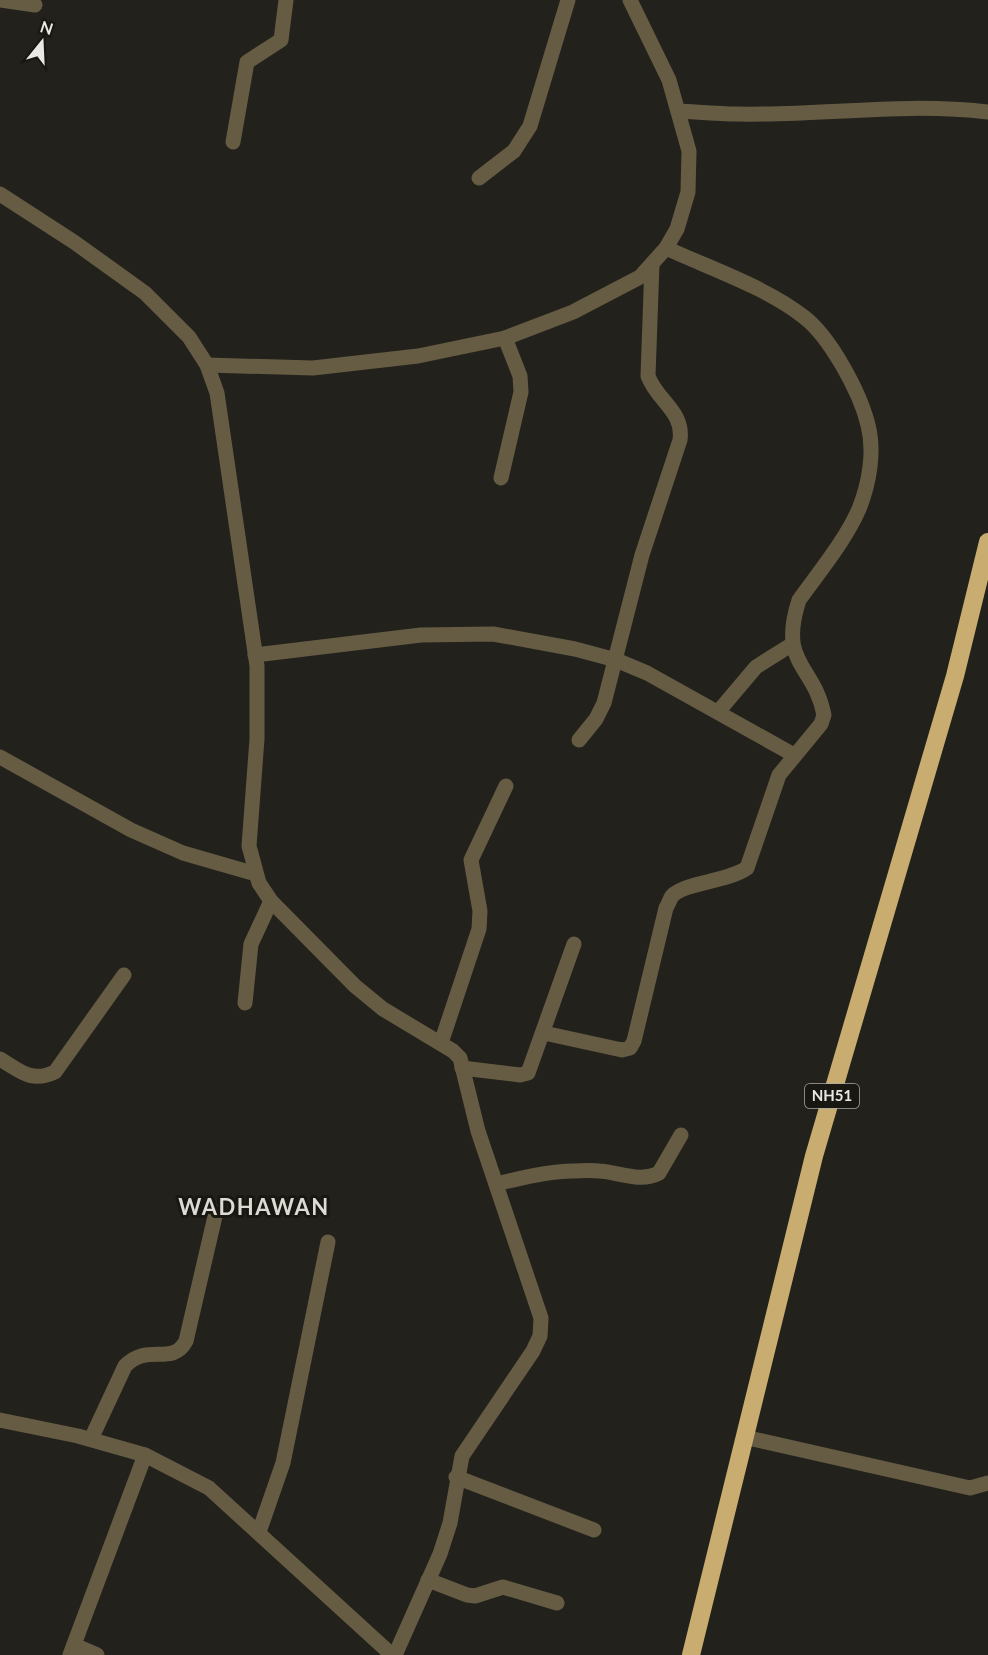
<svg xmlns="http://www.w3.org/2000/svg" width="988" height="1655" viewBox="0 0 988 1655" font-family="Lato,sans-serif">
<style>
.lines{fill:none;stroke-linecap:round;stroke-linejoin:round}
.minor{stroke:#665c44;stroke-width:15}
.highway{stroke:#c9ad70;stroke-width:18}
.labels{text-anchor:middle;stroke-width:6;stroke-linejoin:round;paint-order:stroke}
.shield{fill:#191712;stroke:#aba9a5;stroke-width:1.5}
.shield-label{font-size:15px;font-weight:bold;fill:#e9e8e4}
.district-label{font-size:22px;font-weight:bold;letter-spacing:1.5px;fill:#dddbd4;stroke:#191712}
</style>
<rect width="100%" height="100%" fill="#22211b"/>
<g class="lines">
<g class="minor">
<polyline points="0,0 35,5"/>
<path d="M 678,111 C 698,112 718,114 737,114 C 823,116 901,102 988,112"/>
<polyline points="233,142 247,62 281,40 286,0"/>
<polyline points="479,178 514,151 530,126 568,0"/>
<polyline points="0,194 74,242 145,293 189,337 207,365 217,393 257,666 257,739 249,846 259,883 271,901 355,986 383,1009 453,1051 460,1058 478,1131 541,1318 540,1336 533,1351 462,1456 450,1523 440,1554 395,1655"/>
<polyline points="207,365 313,368 418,356 505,338 573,312 640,277 666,248 677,229 688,192 689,151 669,80 630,0"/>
<polyline points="501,478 521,392 520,376 505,338"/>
<polyline points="255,655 421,635 493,634 575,649 616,660 647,673 794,755"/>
<polyline points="718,712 756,667 791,645"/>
<path d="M 579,740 L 596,719 L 604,703 L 642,555 L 680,440 C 684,411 657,401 648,376 L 652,264"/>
<polyline points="0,757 131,830 183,853 256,874"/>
<polyline points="245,1003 251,944 271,901"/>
<path d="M 544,1033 L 622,1050 L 630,1048 L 634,1041 L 666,908 C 668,905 670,899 672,896 C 686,882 727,882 747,868 L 779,775 L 821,724 L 824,715 C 814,664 778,665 799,600 C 819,572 845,541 859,509 C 869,484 875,452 868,425 C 860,392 830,337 804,317 C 766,287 709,268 666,248"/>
<polyline points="441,1043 479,929 480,911 471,860 506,786"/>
<path d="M 0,1059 C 20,1071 31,1083 55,1072 L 124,975"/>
<polyline points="462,1068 520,1075 528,1073 574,944"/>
<path d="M 496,1184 C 521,1178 545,1172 571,1171 C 580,1171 590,1170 599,1171 C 619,1172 640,1183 659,1173 L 681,1135"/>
<polyline points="0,1420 78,1436 145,1455 209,1488 392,1655"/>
<polyline points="744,1437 970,1488 988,1483"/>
<path d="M 91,1439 L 125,1366 C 148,1342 172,1367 186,1341 L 216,1212"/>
<polyline points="456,1477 594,1530"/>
<polyline points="259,1532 283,1463 328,1242"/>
<polyline points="428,1580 467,1595 475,1596 503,1587 557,1603"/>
<polyline points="74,1645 97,1655"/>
<polyline points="70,1655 145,1455"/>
</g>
<polyline class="highway" points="691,1655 814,1156 955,676 988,542"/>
</g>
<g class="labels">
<rect class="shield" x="805" y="1084" width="54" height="24" rx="4.5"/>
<g class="shield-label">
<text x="832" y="1101">NH51</text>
</g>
<g class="district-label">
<text x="254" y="1215">WADHAWAN</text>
</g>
</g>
<g transform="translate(42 42) rotate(18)" stroke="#191712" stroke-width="4.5" paint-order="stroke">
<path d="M0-4.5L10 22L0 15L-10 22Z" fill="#e9e8e4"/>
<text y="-9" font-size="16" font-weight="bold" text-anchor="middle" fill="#e9e8e4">N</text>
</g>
</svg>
